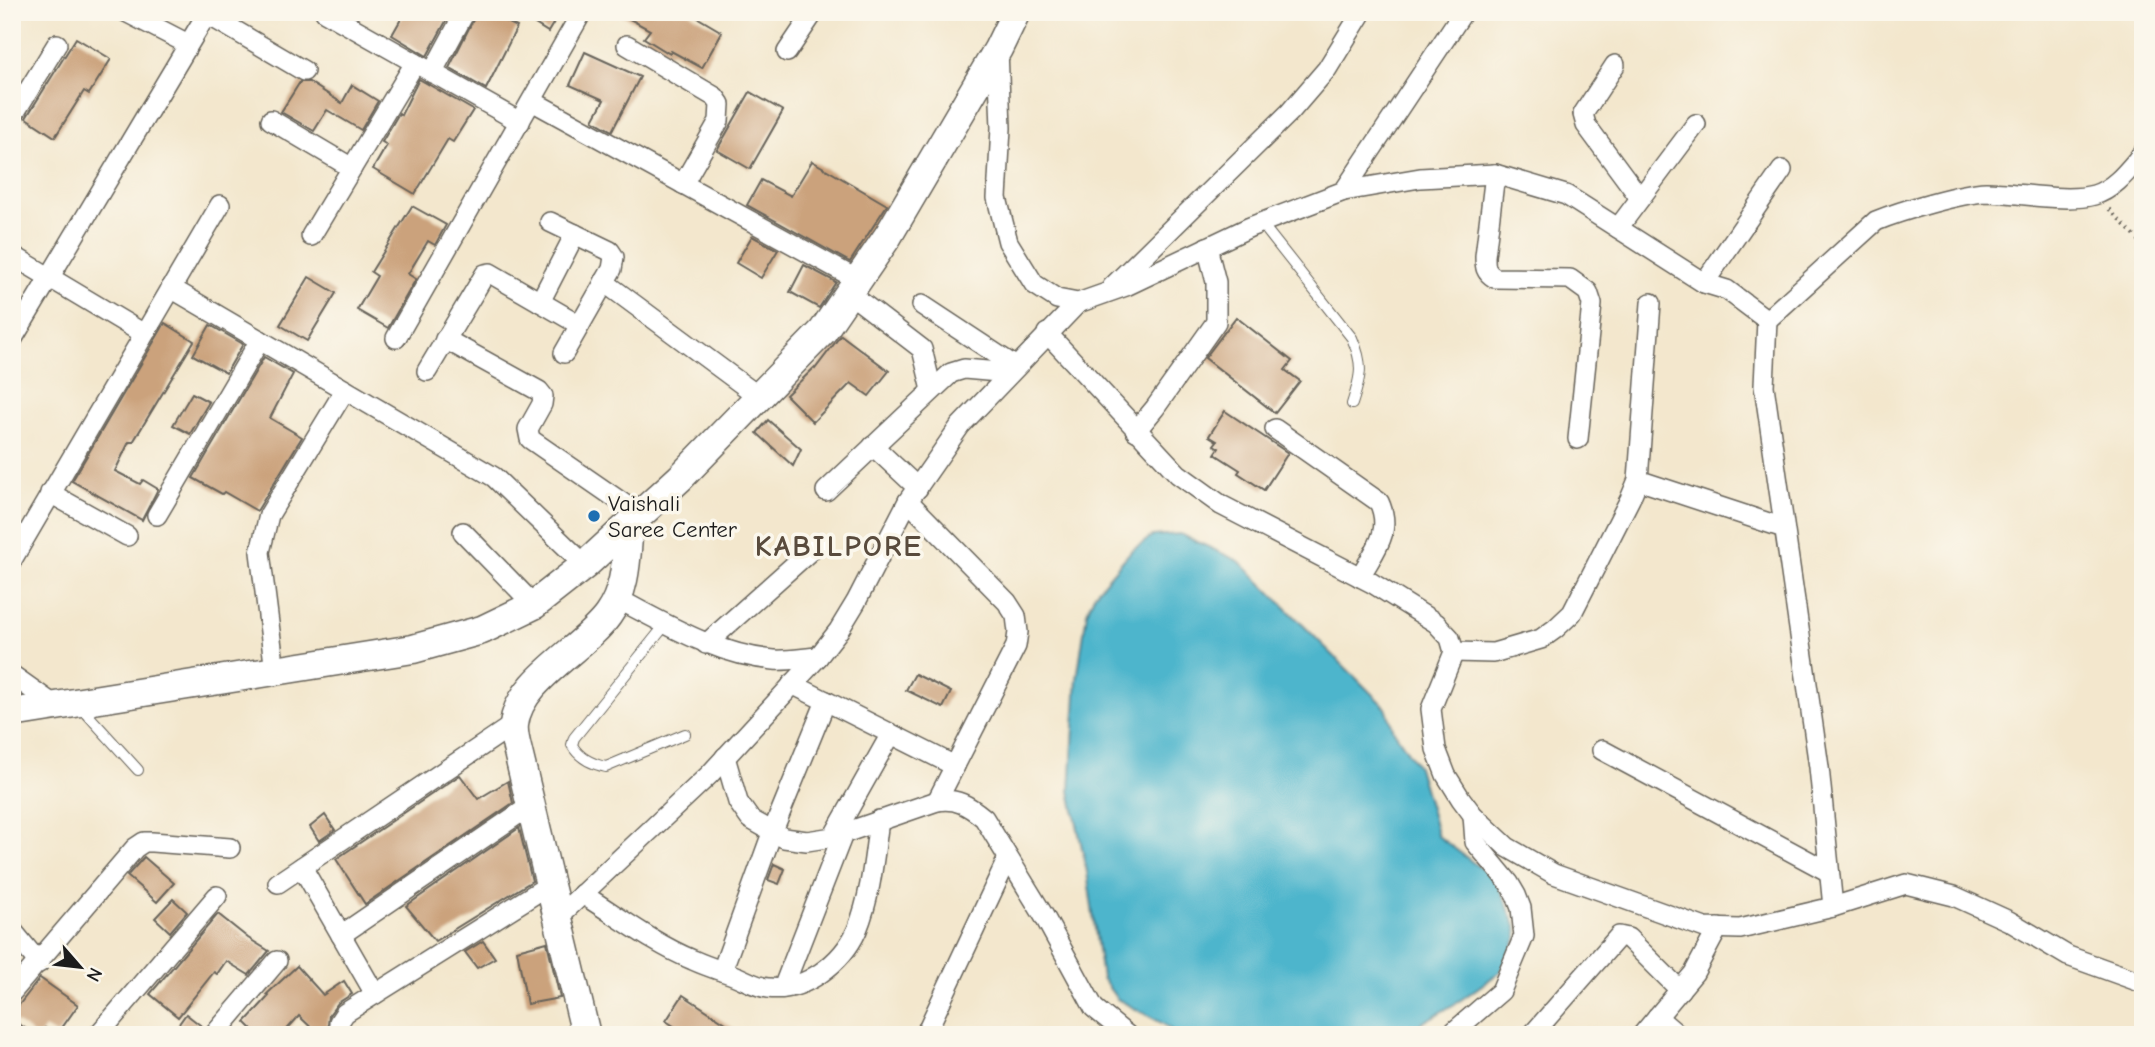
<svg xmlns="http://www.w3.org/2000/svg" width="2155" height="1047" viewBox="0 0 2155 1047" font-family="'Comic Neue',sans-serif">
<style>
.water{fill:#4eb5cc;stroke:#356874;stroke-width:2}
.building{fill:#cba27b}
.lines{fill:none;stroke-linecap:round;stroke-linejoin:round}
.lane-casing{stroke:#67635a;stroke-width:12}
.street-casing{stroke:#67635a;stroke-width:22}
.secondary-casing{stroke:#67635a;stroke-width:31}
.path{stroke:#67635a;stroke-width:3.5;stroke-dasharray:2 5;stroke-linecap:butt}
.lane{stroke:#fff;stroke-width:10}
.street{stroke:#fff;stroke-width:19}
.secondary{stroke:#fff;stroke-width:28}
.poi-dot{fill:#1f6fb2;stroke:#fbf7ec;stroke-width:2.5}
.labels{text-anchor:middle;stroke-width:7;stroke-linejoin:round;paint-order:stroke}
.poi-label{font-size:23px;fill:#1c1c1c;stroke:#fbf7ec;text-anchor:start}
.district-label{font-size:30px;font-weight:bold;letter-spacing:2px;fill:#594b3d;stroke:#fbf7ec}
</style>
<rect width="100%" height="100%" fill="#fbf7ec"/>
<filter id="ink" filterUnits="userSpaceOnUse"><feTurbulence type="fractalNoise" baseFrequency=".0143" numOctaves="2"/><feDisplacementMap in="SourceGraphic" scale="14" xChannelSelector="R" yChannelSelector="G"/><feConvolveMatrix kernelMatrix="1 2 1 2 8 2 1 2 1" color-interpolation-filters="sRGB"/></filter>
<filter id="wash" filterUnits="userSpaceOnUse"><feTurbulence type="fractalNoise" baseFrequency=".00686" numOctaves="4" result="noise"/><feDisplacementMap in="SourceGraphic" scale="28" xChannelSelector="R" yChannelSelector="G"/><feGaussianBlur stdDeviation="1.57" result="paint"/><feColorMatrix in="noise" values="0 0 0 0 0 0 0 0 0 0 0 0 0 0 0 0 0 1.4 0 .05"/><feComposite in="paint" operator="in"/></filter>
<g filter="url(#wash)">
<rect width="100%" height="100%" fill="#f3e7cd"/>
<polygon class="water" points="1180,534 1239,561 1386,708 1394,731 1418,767 1438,836 1496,880 1516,926 1517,938 1500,972 1458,1002 1401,1035 1177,1035 1162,1023 1117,999 1102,978 1087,872 1070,791 1077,679 1087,612 1095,593 1131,551 1153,536"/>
<g id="blocks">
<g class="building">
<polygon points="405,12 451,12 427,56 392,35"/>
<polygon points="477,12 487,12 517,27 486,89 449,68"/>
<polygon points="516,12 560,12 548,32"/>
<polygon points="617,12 688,12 722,32 702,68 671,51 670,54 644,38 650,30"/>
<polygon points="76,38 111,59 89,94 84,91 55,137 26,118"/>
<polygon points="585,52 640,77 612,131 593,120 604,100 570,85"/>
<polygon points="419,79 473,110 453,142 448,139 415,194 373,169 387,145 382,142 399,113 401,115"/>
<polygon points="300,82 309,82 342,103 352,85 378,101 361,130 327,110 314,131 281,112"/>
<polygon points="750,92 783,111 750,169 717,150"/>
<polygon points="812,161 887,205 850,262 747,205 761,180 791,196"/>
<polygon points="412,206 446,225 435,245 428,241 408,274 416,279 388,328 357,310 377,276 371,272"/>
<polygon points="752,236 778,250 761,278 736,263"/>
<polygon points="804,265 836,282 819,308 790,292"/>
<polygon points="309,277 336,293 307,341 280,325"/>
<polygon points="1236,317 1292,361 1285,370 1300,381 1275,413 1205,358"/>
<polygon points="165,323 194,341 133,442 129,442 115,471 140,484 143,480 158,489 142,520 72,481"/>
<polygon points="210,325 243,344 226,373 193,355"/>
<polygon points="841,335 889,371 869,396 851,383 813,422 786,395 814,368 815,369"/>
<polygon points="264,357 293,374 270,418 302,437 257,511 224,492 222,494 193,478"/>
<polygon points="192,393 209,402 190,434 173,425"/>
<polygon points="1225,411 1288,453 1264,490 1238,473 1240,470 1215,454 1219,448 1214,445 1217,441 1209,436"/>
<polygon points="768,420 801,449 793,466 757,433"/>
<polygon points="915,674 951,692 943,708 906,690"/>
<polygon points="460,775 478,799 508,781 513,803 365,904 336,859"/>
<polygon points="325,815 335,830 319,841 310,827"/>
<polygon points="519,828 532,881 435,941 406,906"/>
<polygon points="144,857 174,883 157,902 127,876"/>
<polygon points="774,864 785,869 779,884 768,880"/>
<polygon points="173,899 187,912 170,932 155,918"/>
<polygon points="218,914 248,938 269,951 249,975 226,961 217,974 214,972 178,1017 150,994"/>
<polygon points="483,941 495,958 477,968 465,952"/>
<polygon points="547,942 560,998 527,1004 517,950"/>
<polygon points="297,966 323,995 344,981 352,994 338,1003 329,1015 327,1035 319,1035 299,1016 282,1035 258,1035 245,1022 269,996 267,994"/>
<polygon points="40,978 78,1005 57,1035 45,1028 40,1035 35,1035 12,1019 12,1014"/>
<polygon points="683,995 744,1035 688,1035 666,1021"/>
<polygon points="186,1014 204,1028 202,1035 171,1035"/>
</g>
</g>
</g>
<g filter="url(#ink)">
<use href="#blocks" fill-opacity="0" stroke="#67635a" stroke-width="2"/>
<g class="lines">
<g class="lane-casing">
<g id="lane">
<path d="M 1261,223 L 1352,338 C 1364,365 1361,376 1352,404"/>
<path d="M 666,624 L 574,738 L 572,745 C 579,758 592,764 606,767 L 685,734"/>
<polyline points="79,705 138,770"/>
</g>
</g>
<g class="street-casing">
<g id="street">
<polyline points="126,12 188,44"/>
<polyline points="325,12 520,122"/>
<polyline points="627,45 715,97 720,104 719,121 683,184"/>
<polyline points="998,49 1001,128 997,198 1008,242 1034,284 1057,299 1078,303 1126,286 1250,227 1344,191 1420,178 1495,174 1566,195 1704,283 1727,290 1767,320 1764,386 1819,767 1833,907"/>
<polyline points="787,52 814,12"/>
<polyline points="1615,65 1583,114 1586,125 1640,198"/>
<polyline points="432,73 465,12"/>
<polyline points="532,101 858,280"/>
<polyline points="12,117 57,44"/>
<polyline points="271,120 352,168"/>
<path d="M 1495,174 L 1485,256 C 1485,267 1485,272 1495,278 L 1570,279 L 1588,292 L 1592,304 L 1578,439"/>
<polyline points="1344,191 1463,12"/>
<polyline points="550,222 610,251 614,257 612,269 564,353"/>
<polyline points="1618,228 1696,124"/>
<polyline points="311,236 415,63"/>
<polyline points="12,255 144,334"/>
<polyline points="604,282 758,396"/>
<polyline points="1704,283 1782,170"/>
<polyline points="1112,287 1290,112 1327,69 1362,12"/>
<polyline points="171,288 494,477 585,565"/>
<polyline points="849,293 922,349 932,390"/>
<polyline points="540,302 575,234"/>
<polyline points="922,305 1016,367"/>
<path d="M 1767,320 L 1876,221 C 1900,211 1961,193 1986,192 C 2017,192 2065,203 2094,195 C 2115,189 2129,169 2143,153"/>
<polyline points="1047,333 1178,474 1221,505 1372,583 1436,623 1450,638 1454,652 1431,709 1436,749 1446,775 1461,799 1473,815 1507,847 1554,874 1705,928 1740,929 1833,907 1906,884 1954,896 2009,921 2068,956 2143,983"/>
<polyline points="396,338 582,12"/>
<polyline points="445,339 539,391 543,396 542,404 528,429 530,439 640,515"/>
<polyline points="12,340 202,22 209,18 217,20 304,71"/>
<polyline points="427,371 485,274 490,273 580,325"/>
<path d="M 1275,429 L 1379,502 C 1393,532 1374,551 1360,577"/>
<polyline points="1136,431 1155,408 1216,322 1216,282 1207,247"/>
<polyline points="873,446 918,488"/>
<polyline points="1638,480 1784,528"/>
<polyline points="826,491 951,373 964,369 1010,373"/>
<polyline points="50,493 127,536"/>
<polyline points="908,501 1007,602 1016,616 1018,632 1016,646 937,801"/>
<polyline points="157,515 260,340"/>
<polyline points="463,532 534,605"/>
<polyline points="12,560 220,205"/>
<path d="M 618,599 C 668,625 717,655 774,660 C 788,661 803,658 818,657"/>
<polyline points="706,644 819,543"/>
<polyline points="1454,652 1493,653 1541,639 1555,629 1572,613 1630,499 1638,480 1651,303"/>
<polyline points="275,671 260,552 269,515 345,390"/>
<polyline points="12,675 57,707"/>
<polyline points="792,684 955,766"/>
<polyline points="1602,750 1829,872"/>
<path d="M 725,757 L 738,802 L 750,819 L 784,838 L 807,841 L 833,837 L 937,801 C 957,798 968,805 984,818 L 1044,916 L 1094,1008 L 1127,1035"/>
<polyline points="833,837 891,734"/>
<polyline points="302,867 375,994"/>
<polyline points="278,883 514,724"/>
<path d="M 582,894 C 618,916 654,944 693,960 C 706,966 719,970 733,975 C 744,979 756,987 768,988 C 804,993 843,962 857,930 C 871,896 874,857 879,820"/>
<polyline points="557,918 709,775 818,657 839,630 856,602 908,501 960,426 1078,303"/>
<polyline points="12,930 39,963"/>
<polyline points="341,935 530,806"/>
<polyline points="722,971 772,833 826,701"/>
<polyline points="783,988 843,834"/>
<polyline points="12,992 135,848 144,842 152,842 230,848"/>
<polyline points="1657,1017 1678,1035"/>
<polyline points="98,1035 217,896"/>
<polyline points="214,1035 277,961"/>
<polyline points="339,1035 339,1022 345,1013 549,885"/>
<polyline points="925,1035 1008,858"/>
<polyline points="1450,1035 1501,991 1524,936 1521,908 1516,895 1509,883 1475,842 1473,815"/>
<polyline points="1532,1035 1619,936 1628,938 1680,990"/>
<polyline points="1642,1035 1694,973 1718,928"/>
</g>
</g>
<g class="secondary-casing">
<g id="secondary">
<polyline points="12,713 413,649 482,630 534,605 585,565 680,478 823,331 888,236 998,49 1016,12"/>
<path d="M 586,1035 L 518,752 C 516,744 513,733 514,725 C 518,680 584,649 608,615 C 627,589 626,556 629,526"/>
</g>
</g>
<polyline class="path" points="2109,209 2143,245"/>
<use href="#lane" class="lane"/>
<use href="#street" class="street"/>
<use href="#secondary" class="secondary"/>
</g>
</g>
<circle class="poi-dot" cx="594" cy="516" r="7"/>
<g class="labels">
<g class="poi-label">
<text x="608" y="511">Vaishali<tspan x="608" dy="26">Saree Center</tspan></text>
</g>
<g class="district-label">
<text x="839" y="556">KABILPORE</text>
</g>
</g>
<rect width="2155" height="1047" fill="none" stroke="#fbf7ec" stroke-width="42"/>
<g transform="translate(80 967) rotate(118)" stroke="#fbf7ec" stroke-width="5" paint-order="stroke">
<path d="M0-5L12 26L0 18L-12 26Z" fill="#1c1c1c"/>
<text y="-10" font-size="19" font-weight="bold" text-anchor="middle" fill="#1c1c1c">N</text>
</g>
</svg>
